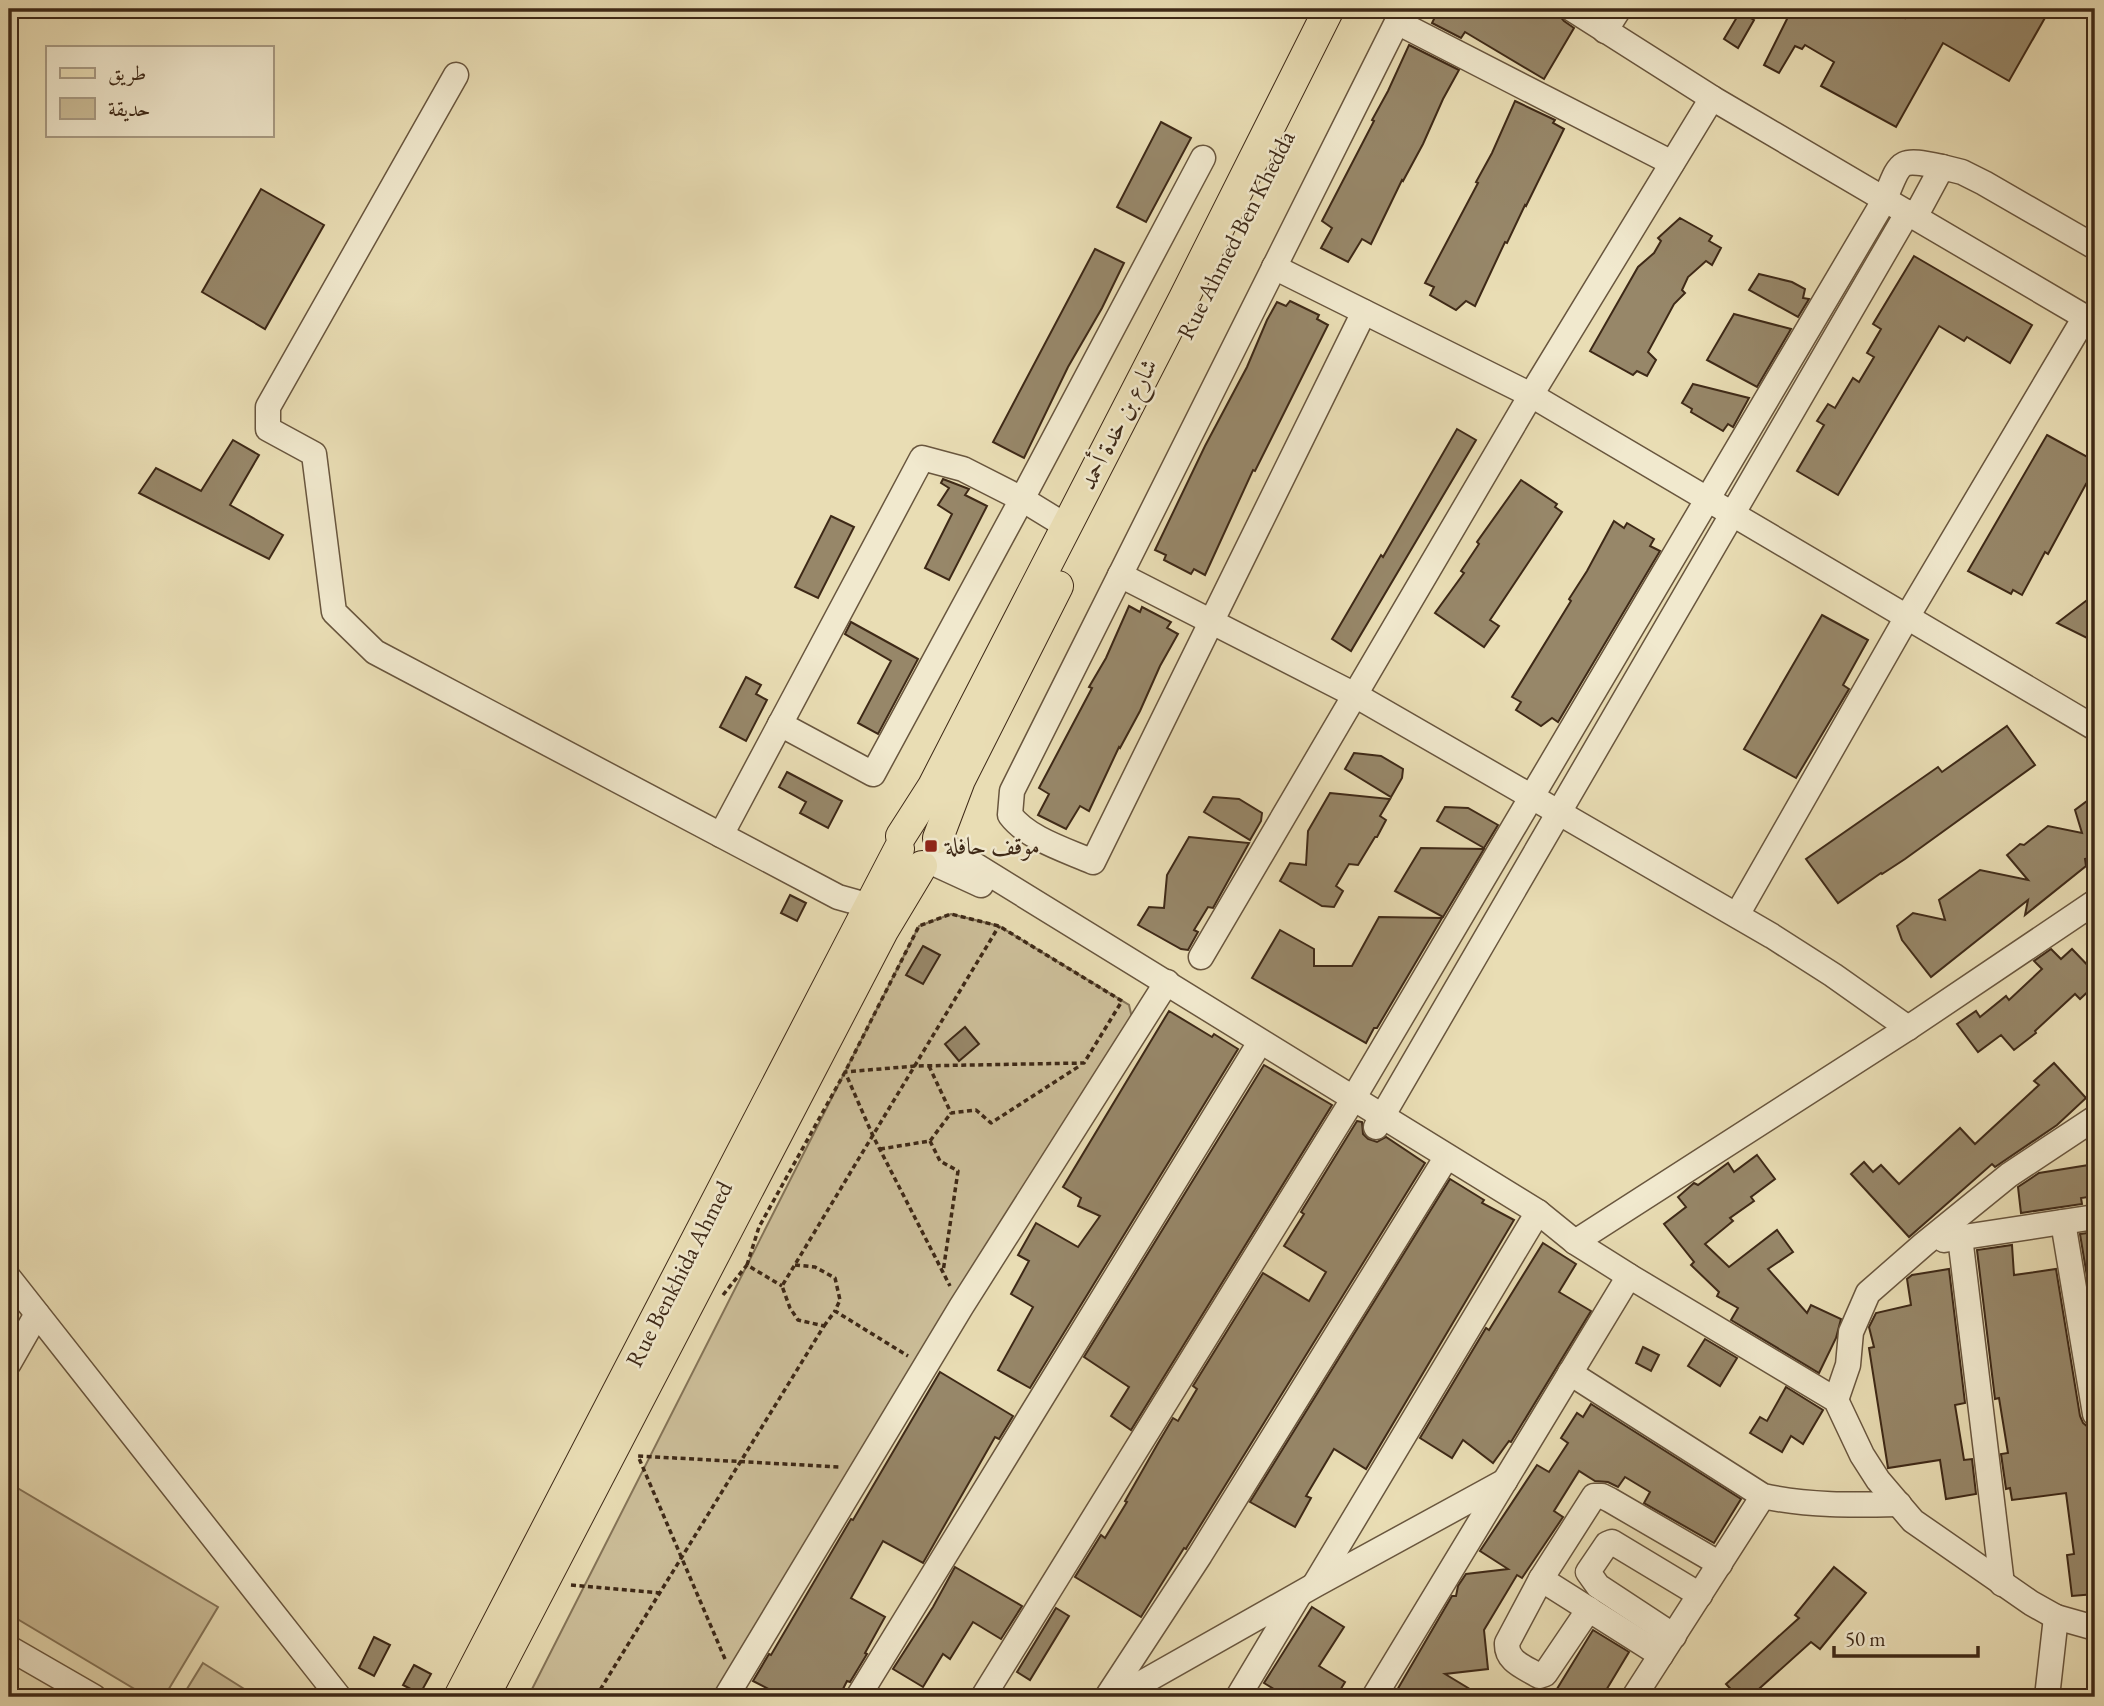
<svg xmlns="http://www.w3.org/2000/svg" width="2104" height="1706" viewBox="0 0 2104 1706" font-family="'EB Garamond',Amiri,serif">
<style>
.green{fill:#ccbe99;stroke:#857458;stroke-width:2}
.building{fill:#978769;stroke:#3e2917;stroke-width:2}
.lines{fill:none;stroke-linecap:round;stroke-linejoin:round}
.minor-casing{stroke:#69563e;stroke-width:27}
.major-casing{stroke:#3e2917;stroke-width:32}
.path{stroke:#3e2917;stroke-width:3.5;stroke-dasharray:5 3.5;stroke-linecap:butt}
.minor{stroke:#f1e9ce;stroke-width:24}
.major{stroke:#e9ddb4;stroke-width:30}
.poi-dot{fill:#8f2418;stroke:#f1e9ce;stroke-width:2.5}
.labels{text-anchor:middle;stroke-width:5;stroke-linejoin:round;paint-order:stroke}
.street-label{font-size:24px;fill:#3e2917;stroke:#f1e9ce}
.poi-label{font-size:24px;fill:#3e2917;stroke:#f1e9ce;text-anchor:start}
</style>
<rect width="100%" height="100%" fill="#e9ddb4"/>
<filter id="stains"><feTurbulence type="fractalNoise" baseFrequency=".00286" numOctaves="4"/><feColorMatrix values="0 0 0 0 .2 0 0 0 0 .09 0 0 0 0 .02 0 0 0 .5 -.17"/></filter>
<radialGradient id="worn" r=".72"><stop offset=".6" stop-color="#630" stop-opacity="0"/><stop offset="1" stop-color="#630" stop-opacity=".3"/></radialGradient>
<g class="green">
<polygon points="951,914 999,926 1129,1005 1133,1022 721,1697 528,1697 919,926"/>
<polygon points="9,1483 218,1607 164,1697 148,1697 9,1614"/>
<polygon points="203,1663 257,1697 182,1697"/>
</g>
<g class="building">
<polygon points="1439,9 1554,9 1564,21 1574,28 1544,79 1465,32 1461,38 1432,23"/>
<polygon points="1795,9 1890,9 1905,18 1910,9 2050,9 2009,81 1943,43 1896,127 1821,86 1834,62 1805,45 1802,49 1795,46 1779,73 1764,65 1789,15 1790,16"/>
<polygon points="1740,12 1754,20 1738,48 1724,39"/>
<polygon points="1409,45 1459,70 1443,99 1423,144 1403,181 1402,180 1371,244 1362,239 1348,262 1321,248 1332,228 1322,221 1374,121 1372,120 1388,91"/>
<polygon points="1515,101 1555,120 1553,123 1564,129 1526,206 1525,205 1507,243 1505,242 1475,306 1466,301 1456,310 1430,295 1434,287 1425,283 1478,183 1476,182 1492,153"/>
<polygon points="1161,122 1191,138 1146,222 1117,207"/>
<polygon points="261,189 324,225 265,329 202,292"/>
<polygon points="1680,218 1712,236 1709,241 1721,248 1712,265 1706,261 1688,277 1682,290 1685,293 1674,304 1648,352 1656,360 1647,376 1637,371 1633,375 1590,351 1638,267 1654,253 1661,241 1658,238"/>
<polygon points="1095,249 1124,263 1102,308 1068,367 1024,458 993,442"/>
<polygon points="1914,256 2032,325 2010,363 1967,337 1964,341 1939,326 1838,495 1797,471 1824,425 1817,421 1828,404 1835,408 1853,378 1859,382 1874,357 1867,353 1881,329 1873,324"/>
<polygon points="1759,274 1792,282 1805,289 1803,298 1809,299 1798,317 1749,290"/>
<polygon points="1290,301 1319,315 1317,319 1328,325 1255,471 1253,470 1205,575 1194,569 1191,574 1164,560 1166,555 1155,550 1205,446 1247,367 1267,320 1277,302 1286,306"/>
<polygon points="1734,314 1791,329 1757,387 1707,360"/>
<polygon points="1693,384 1749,398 1733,427 1728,424 1723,431 1691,412 1692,409 1682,403"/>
<polygon points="1457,429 1476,440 1351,651 1332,639 1381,555 1383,557"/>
<polygon points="2047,435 2095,461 2095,478 2090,487 2086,484 2048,554 2045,552 2022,595 2013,590 2011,594 1968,571"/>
<polygon points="233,440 259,455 230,505 283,535 269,559 139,493 156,468 201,491"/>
<polygon points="943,479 969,489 965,495 987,506 949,580 925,568 952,514 938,505 949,488 941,483"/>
<polygon points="1521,480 1557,504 1555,507 1562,512 1490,620 1499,626 1484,647 1435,613 1464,573 1461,571 1479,544 1477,542"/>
<polygon points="831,516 854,527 818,598 795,587"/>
<polygon points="1614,521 1624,528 1627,523 1654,539 1650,546 1660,551 1558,722 1552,718 1541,726 1516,710 1521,702 1512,697 1571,601 1569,599 1587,571"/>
<polygon points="2095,594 2095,642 2057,623"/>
<polygon points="1129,606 1140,612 1142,607 1171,622 1167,628 1178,634 1160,666 1140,711 1120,748 1119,747 1089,811 1080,806 1066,829 1038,815 1049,794 1039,788 1092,688 1089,687 1106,658"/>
<polygon points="1822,615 1868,640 1843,685 1849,689 1796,778 1744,749"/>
<polygon points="851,622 918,659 878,734 858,723 891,661 845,634"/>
<polygon points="746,677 761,685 756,694 767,700 746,741 720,727"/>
<polygon points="2007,726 2035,765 1905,859 1882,874 1881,873 1838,903 1806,859 1938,767 1942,772"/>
<polygon points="1354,753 1381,756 1403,769 1402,778 1391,797 1345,769"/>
<polygon points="787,772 842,801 828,828 800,813 806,802 779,787"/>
<polygon points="1330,793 1390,799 1380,816 1386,820 1377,837 1375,837 1358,865 1349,864 1336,886 1343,891 1334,907 1322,906 1280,881 1290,863 1306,865 1308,831"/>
<polygon points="2095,795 2095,863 2091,864 2089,858 2085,859 2086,866 2025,915 2028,900 1931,977 1902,940 1897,926 1913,913 1945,920 1939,900 1980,870 2028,880 2007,855 2020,844 2024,845 2048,826 2082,833 2075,810"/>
<polygon points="1213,797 1239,799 1262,813 1261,821 1250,840 1204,812"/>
<polygon points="1445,807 1468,808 1498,825 1484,848 1437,821"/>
<polygon points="1189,837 1249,843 1213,908 1208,907 1194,930 1198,932 1188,950 1181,949 1138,925 1149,907 1164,908 1167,875"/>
<polygon points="1421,848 1484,849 1443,917 1395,891"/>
<polygon points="790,895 806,903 797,921 781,913"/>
<polygon points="1379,917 1442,918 1377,1028 1374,1028 1366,1043 1252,978 1280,930 1314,949 1314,966 1352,966"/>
<polygon points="923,946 940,955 923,984 906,975"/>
<polygon points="2051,949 2061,959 2072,949 2095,973 2095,985 2080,999 2075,994 2035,1031 2036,1033 2014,1050 2001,1035 1978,1052 1957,1024 1976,1011 1980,1017 2006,996 2009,1000 2042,969 2034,961"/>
<polygon points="1169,1011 1212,1037 1214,1034 1238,1049 1030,1388 998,1370 1033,1307 1011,1294 1029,1261 1018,1255 1036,1223 1078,1247 1100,1216 1078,1206 1081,1198 1063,1187"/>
<polygon points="965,1027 979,1044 959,1061 945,1044"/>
<polygon points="2054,1063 2086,1098 2057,1125 1995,1167 1992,1164 1909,1237 1851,1174 1864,1162 1873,1172 1881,1165 1899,1184 1960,1128 1975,1144 2039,1085 2034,1081"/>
<polygon points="1264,1065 1332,1105 1131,1430 1111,1416 1129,1387 1084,1357"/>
<polygon points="1357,1121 1362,1122 1363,1134 1368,1139 1377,1142 1386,1137 1425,1163 1187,1547 1186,1549 1184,1548 1141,1617 1075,1577 1101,1535 1105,1538 1127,1502 1125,1501 1157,1445 1173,1418 1178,1421 1197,1389 1193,1386 1263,1273 1309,1301 1326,1272 1284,1246 1304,1214 1301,1212"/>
<polygon points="1757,1155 1775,1179 1751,1197 1754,1201 1730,1218 1733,1221 1705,1244 1729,1267 1777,1230 1793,1252 1768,1269 1807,1313 1811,1305 1841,1319 1836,1338 1819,1373 1731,1320 1738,1308 1717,1296 1719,1292 1691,1265 1694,1262 1664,1224 1686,1207 1678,1197 1694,1183 1698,1185 1728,1163 1734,1172"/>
<polygon points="2095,1164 2095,1196 2081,1198 2082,1204 2021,1213 2018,1187 2039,1173"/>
<polygon points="1450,1179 1484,1200 1482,1203 1514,1220 1366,1469 1334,1449 1306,1496 1311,1498 1295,1527 1250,1502"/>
<polygon points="2095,1232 2095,1325 2080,1234"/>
<polygon points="1543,1243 1576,1264 1559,1292 1591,1311 1511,1442 1509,1441 1493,1463 1463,1440 1452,1458 1420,1438 1486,1328 1489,1330"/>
<polygon points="2012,1245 2014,1275 2056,1269 2080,1416 2083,1423 2089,1428 2095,1479 2095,1594 2072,1596 2067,1555 2074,1554 2066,1493 2012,1500 2010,1488 2006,1489 2001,1454 2008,1453 1999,1398 1995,1399 1977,1250"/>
<polygon points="1949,1269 1965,1403 1955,1405 1964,1460 1972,1459 1976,1494 1946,1499 1940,1460 1888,1468 1869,1348 1874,1347 1869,1327 1876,1313 1911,1305 1907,1279 1912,1275"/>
<polygon points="1705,1339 1737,1358 1720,1386 1688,1366"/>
<polygon points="1643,1347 1659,1355 1651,1371 1636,1363"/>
<polygon points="940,1372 1013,1416 999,1439 995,1437 923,1563 883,1541 851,1598 885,1617 865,1653 867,1654 850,1682 847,1681 839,1697 808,1697 795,1690 791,1697 784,1697 753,1681 769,1654 771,1655 851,1519 853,1520"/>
<polygon points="1786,1387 1823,1410 1803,1444 1791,1436 1782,1452 1750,1433 1760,1417 1767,1421"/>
<polygon points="1591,1404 1741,1499 1714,1543 1644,1503 1650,1492 1625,1477 1618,1487 1608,1482 1595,1481 1579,1471 1554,1511 1563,1517 1522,1578 1517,1575 1484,1630 1488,1669 1445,1674 1483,1697 1393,1697 1452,1596 1456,1596 1458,1586 1466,1574 1508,1569 1480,1551 1537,1465 1549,1472 1568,1443 1561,1438 1577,1413 1583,1417"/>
<polygon points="955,1567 1022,1606 1001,1639 973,1622 950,1659 943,1654 923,1687 893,1669 933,1607"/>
<polygon points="1834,1567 1866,1593 1820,1649 1811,1642 1750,1697 1738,1697 1726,1684 1799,1618 1795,1615"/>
<polygon points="1312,1607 1344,1627 1319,1666 1345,1682 1336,1697 1273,1697 1277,1691 1264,1683"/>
<polygon points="1056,1608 1069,1616 1030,1680 1017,1672"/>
<polygon points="1593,1630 1629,1652 1602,1697 1552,1697"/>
<polygon points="374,1637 390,1645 374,1676 359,1668"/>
<polygon points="414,1665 431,1674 420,1694 403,1685"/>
</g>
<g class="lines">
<g class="minor-casing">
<g id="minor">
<polyline points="1572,9 1712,98 2095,323"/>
<polyline points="1605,31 1619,9"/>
<polyline points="456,75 268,407 268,429 314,454 334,612 375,652 838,897 870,906"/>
<polyline points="1915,217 1942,167 1962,172 1984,183 2095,247"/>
<polyline points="1274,267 1531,395 2095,728"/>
<path d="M 1364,312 L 1093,862 C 1066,850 1028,839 1010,815 L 1012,791 L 1397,22 L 1672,163"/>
<polyline points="1120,575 1355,695 1532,797 1772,936 1833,975 1908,1028"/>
<polyline points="780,724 873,774 1022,499 1203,158"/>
<polyline points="721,835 922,458 963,469 1022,499 1066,526"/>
<polyline points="939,841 962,857 1538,1212 1575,1242 1629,1276 1836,1400 1862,1455 1878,1480 1913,1521 2031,1603 2056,1617 2095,1628"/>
<polyline points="931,862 981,885"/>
<polyline points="1737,915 1907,617 2085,317"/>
<polyline points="1201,957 1531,395 1712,98"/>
<polyline points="1376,1127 1908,212"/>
<polyline points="2063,1222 2095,1414"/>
<polyline points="1960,1237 2002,1584"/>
<polyline points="1944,1240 2095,1217"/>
<polyline points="1575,1242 1908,1028 2095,902"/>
<polyline points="9,1278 339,1697"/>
<polyline points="9,1363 37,1314"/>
<path d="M 1570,1373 L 1763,1496 C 1808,1506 1853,1505 1899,1504"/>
<polyline points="1836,1400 1848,1365 1851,1332 1868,1293 1924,1244 2009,1175 2095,1118"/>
<path d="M 1541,1579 L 1507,1643 C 1506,1662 1525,1667 1539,1676 L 1545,1674 L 1589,1609"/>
<polyline points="1315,1584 1538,1212"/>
<polyline points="1674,1636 1598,1586 1588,1572 1607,1544 1612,1542 1700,1595"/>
<polyline points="9,1648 94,1697"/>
<polyline points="1661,1655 1541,1579 1594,1496 1602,1496 1610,1500 1720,1564"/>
<polyline points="726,1697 961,1307 1167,982"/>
<polyline points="858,1697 1254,1052"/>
<path d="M 983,1697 L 1347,1109 L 1885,199 C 1901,159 1899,158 1942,167"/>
<polyline points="1107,1697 1200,1555 1441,1166"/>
<polyline points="1117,1697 1315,1585 1505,1481"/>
<polyline points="1238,1697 1299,1595"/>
<polyline points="1374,1697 1629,1276"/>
<polyline points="1634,1697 1763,1496"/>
<polyline points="2047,1697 2056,1617"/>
</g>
</g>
<g class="major-casing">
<g id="major">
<polyline points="901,836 933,786 1184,298 1329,9"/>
<polyline points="938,838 960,780 1058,586"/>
<polyline points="459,1697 899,849"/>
<polyline points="484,1697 883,931 922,866"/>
</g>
</g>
<g class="path">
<polyline points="929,1066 951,1113 976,1110 991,1123 1081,1065"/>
<polyline points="930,1141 940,1161 958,1171 943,1272"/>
<polyline points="880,1149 930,1141 951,1113"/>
<polyline points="747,1265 759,1227 845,1072 919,926 951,914 999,926 1122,1001 1084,1063 915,1066 845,1072 873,1136 950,1286"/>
<polyline points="795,1265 815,1267 835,1278 840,1300 835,1311 908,1356"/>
<polyline points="723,1295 747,1265 782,1286"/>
<polyline points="824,1326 835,1311"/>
<polyline points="571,1585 660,1593"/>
<polyline points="725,1659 638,1456 840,1467"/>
<polyline points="589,1697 600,1690"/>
<polyline points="604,1697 600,1690 824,1326 798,1320 790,1308 782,1286 999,926"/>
</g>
<use href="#minor" class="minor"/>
<use href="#major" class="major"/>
</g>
<rect class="poi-dot" x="924" y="839" width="14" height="14" rx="3.5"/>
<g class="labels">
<g class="street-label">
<text transform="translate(1236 235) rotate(-63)" y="8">Rue Ahmed Ben Khedda</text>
<text transform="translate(1118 424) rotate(-63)" y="8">شارع بن خدة أحمد</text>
<text transform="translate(679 1274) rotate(-63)" y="8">Rue Benkhida Ahmed</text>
</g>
<g class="poi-label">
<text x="945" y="854">موقف حافلة</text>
</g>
</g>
<rect width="2104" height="1706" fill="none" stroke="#e9ddb4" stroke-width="35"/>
<rect x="10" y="10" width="2083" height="1685" fill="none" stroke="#3e2917" stroke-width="3.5"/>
<rect x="18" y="18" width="2069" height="1671" fill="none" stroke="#3e2917" stroke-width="2"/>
<rect x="46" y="46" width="228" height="91" fill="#f1e9ce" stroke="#a99c85" stroke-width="2"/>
<rect x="60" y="68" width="35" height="10" fill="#e9ddb4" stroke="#a99c85" stroke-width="2"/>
<text x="108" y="80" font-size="21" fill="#3e2917">طريق</text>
<rect x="60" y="98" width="35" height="21" fill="#ccbe99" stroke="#a99c85" stroke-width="2"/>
<text x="108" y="116" font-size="21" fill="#3e2917">حديقة</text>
<path d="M1834 1646v10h144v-10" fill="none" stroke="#3e2917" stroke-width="3.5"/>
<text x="1845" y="1646" font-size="21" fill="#3e2917" stroke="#f1e9ce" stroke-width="5" paint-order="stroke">50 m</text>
<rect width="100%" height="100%" filter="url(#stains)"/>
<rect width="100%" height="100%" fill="url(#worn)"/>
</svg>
